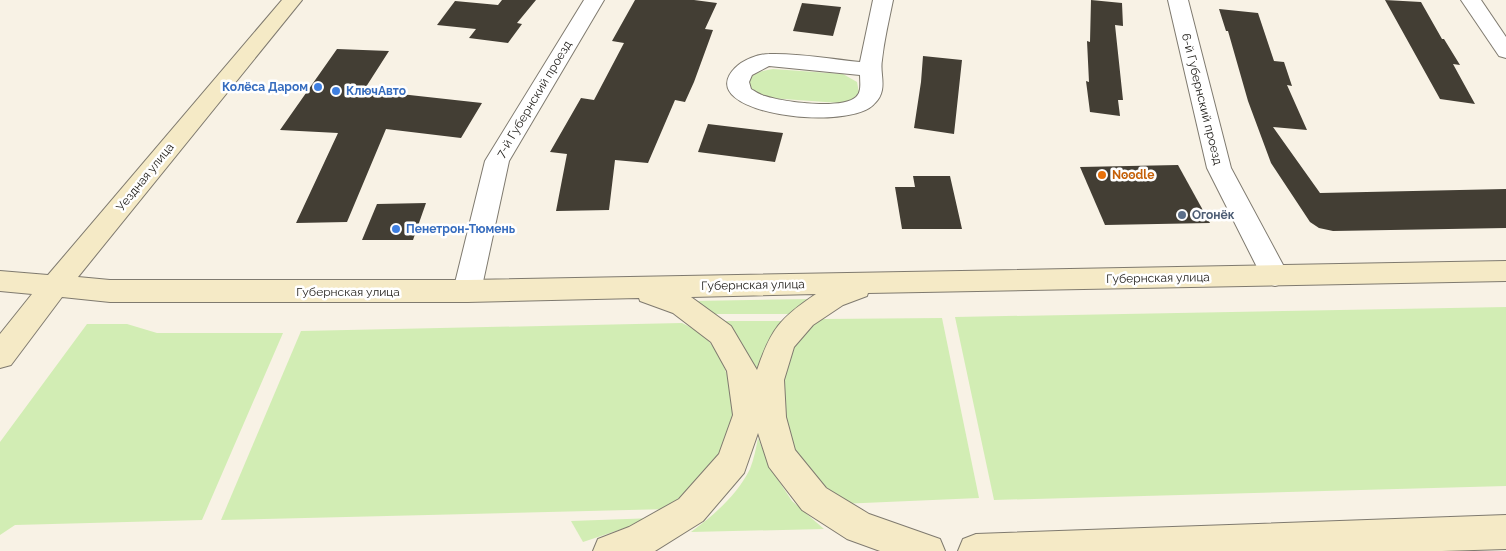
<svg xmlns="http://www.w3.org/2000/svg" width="1506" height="551" viewBox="0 0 1506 551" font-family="Raleway,sans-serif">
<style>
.green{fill:#d2edb4}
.building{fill:#433e34}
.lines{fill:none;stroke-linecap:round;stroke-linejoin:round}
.street-casing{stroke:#7f7a6f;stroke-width:2}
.secondary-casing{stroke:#7f7a6f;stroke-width:2}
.street{fill:#fff;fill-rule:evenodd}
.secondary{fill:#f5eac6;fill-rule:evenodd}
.shop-dot{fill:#3f7fe0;stroke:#fff;stroke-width:2}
.food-dot{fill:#e8710a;stroke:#fff;stroke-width:2}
.service-dot{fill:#5c6f8a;stroke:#fff;stroke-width:2}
.labels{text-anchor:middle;stroke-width:5;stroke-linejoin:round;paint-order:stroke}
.shop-label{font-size:12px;font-weight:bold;fill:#366cbe;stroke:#fff;text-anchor:start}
.street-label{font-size:12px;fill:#25231f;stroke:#fff}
.food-label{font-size:12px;font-weight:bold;fill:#c56008;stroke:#fff;text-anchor:start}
.service-label{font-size:12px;font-weight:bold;fill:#4e5e75;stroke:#fff;text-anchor:start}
</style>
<rect width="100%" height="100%" fill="#f8f2e5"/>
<g class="green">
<path d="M 773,69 L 843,74 L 857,82 L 859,93 L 850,101 L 839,103 L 770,98 L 751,91 C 744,74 760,71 773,69 Z"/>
<polygon points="810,299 794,314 715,314 694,301"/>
<polygon points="1506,307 1506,486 994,500 955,317"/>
<polygon points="942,318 979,498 840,504 797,460 784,430 782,381 790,353 803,331 822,319"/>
<polygon points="720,321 788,321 758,379"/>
<polygon points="682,323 702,333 719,354 731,385 736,418 721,457 693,489 669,509 221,520 301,331"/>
<polygon points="87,324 127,324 157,333 283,333 202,520 15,525 0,535 0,442"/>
<path d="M 758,438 L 771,469 L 792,501 L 824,529 L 691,532 C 714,515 737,495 750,469 C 754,459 756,448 758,438 Z"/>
<polygon points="655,518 583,542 571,521"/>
</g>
<g class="building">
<polygon points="502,0 536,0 517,23 522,24 508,43 469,38 476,29 437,25 455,1 498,5"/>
<polygon points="635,0 694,0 717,3 705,29 713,30 694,82 685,102 675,100 648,163 615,160 609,210 556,211 567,154 550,152 581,98 594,100 624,43 612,41"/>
<polygon points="1091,0 1122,3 1123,26 1115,25 1123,100 1118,100 1120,116 1090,112 1086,81 1089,82 1087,41 1090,42"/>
<polygon points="1385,0 1421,2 1442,39 1444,39 1460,65 1453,64 1475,104 1440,99"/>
<polygon points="802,3 841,7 833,36 793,31"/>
<polygon points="1219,9 1258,13 1274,61 1284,62 1292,86 1287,85 1307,130 1273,127 1320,193 1506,189 1506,228 1333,231 1319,228 1310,222 1271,163 1248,101 1228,31 1226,31"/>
<polygon points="337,49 389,51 364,90 482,103 461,138 386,129 347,222 296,223 338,133 280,130"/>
<polygon points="923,56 962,60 954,134 914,128 921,82"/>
<polygon points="708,124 783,133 775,162 698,152"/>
<polygon points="1178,165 1210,223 1105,225 1080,167"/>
<polygon points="913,176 950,176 962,229 902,229 895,187 915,187"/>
<polygon points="426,203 413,240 362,240 377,204"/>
</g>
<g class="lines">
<g class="street-casing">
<g id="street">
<polygon points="584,0 604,0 509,161 481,291 477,299 467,302 457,299 453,291 485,161"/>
<path d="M 873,0 L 893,0 C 889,20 884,40 882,60 C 880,70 884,80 882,90 C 881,95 879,99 875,103 C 852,133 690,114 735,68 C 743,60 758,54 769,54 C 799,53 830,59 860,62 ZM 769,66 L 860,75 C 860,82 862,92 856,97 C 842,110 783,102 765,96 C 760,95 756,92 751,89 L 749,82 L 752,75 Z"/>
<polygon points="1168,0 1188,0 1231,168 1289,276 1285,283 1275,286 1265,283 1207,168"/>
<polygon points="1461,0 1481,0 1506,37 1506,58 1499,56"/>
</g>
</g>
<g class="secondary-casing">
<g id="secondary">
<path d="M 282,0 L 302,0 L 78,277 L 110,280 L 467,280 L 1506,261 L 1506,281 L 868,293 L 867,296 L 843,305 L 813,325 L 794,347 L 784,380 L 786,417 L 795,450 L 826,488 L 869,514 L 940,539 L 945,551 L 880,551 L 847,539 L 802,510 L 769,467 L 758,433 L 744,473 L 703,521 L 655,551 L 593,551 L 598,539 L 629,527 L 679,499 L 719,454 L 733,415 L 727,371 L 711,342 L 673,313 L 640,301 L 639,298 L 467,302 L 110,302 L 62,297 L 11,365 L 0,368 L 0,334 L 32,294 L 0,291 L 0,271 L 48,275 ZM 816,294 C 780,318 771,329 757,370 L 731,326 L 691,297 Z"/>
<polygon points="1506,515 1506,549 1442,551 958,551 963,539 976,534"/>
</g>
</g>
<use href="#street" class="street"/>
<use href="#secondary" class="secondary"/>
</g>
<g class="shop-dot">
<circle cx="318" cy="87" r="5"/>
<circle cx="336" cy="91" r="5"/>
<circle cx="396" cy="229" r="5"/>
</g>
<circle class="food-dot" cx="1102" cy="175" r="5"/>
<circle class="service-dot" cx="1182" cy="215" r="5"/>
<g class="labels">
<g class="shop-label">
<text x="308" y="91" text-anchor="end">Колёса Даром</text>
<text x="346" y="95">КлючАвто</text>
<text x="406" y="233">Пенетрон-Тюмень</text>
</g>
<g class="street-label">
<text transform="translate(534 99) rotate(-59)" y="4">7-й Губернский проезд</text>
<text transform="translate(1202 99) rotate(76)" y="4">6-й Губернский проезд</text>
<text transform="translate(145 177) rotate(-51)" y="4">Уездная улица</text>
<text transform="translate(1158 278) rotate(-1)" y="4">Губернская улица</text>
<text transform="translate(753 285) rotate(-1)" y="4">Губернская улица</text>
<text x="348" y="296">Губернская улица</text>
</g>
<g class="food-label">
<text x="1112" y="179">Noodle</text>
</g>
<g class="service-label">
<text x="1192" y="219">Огонёк</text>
</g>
</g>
</svg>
